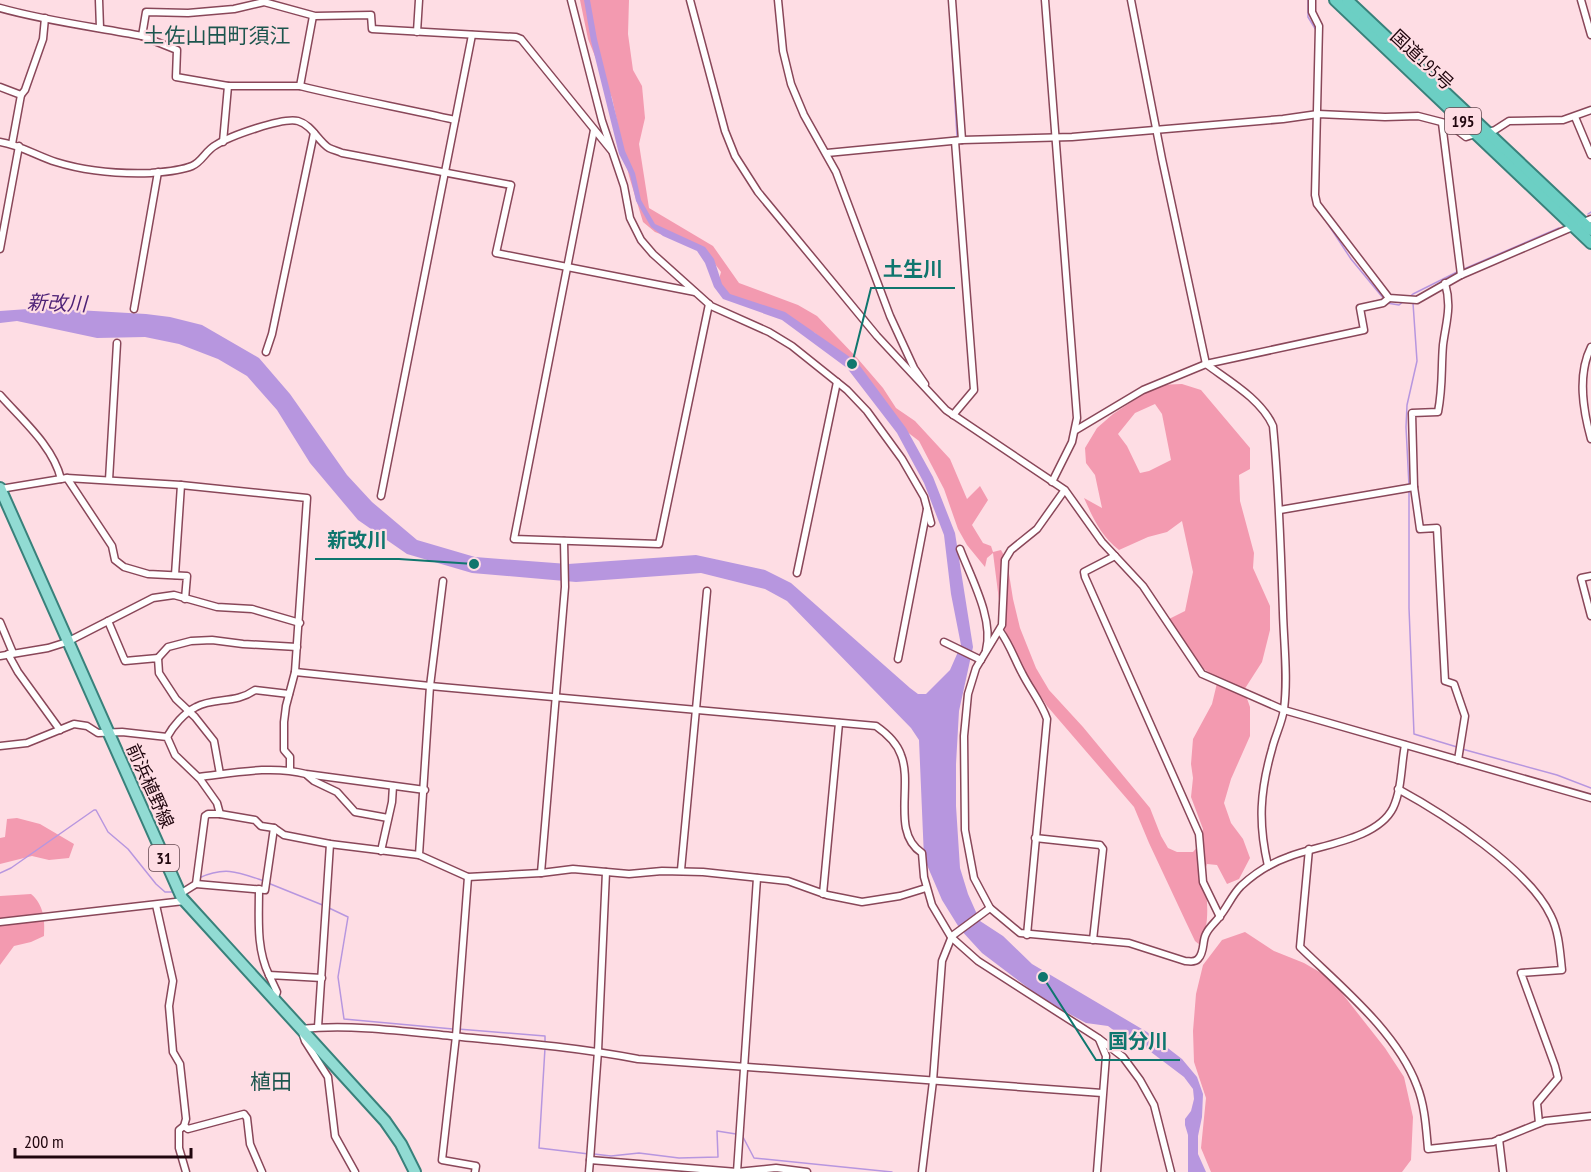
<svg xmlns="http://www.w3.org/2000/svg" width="1591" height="1172" viewBox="0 0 1591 1172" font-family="'PT Sans Narrow','Noto Sans JP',sans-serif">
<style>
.forest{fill:#f39ab0;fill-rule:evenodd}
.water{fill:#b796df}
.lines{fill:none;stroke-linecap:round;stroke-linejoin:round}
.stream{stroke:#b796df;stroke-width:1.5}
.minor-casing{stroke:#894759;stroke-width:9}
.primary-casing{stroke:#39817b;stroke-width:14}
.trunk-casing{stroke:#39817b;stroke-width:14}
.minor{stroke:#fff;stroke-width:6}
.primary{stroke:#91dbd3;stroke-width:10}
.trunk{stroke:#6ccfc4;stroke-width:10}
.labels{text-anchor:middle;stroke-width:4.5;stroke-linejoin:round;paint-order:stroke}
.shield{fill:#fedde4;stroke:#63464e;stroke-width:1.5}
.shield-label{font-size:16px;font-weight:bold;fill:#20060e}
.street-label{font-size:18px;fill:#20060e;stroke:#fedde4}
.water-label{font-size:20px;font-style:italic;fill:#4d2176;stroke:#fedde4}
.quarter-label{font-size:21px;fill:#1c554e;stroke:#fedde4}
.leader{fill:none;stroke:#0f766e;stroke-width:2}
.callout-dot{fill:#0f766e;stroke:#fedde4;stroke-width:2}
.callout-label{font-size:20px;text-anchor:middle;font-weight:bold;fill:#0f766e;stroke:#fedde4;stroke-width:4.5;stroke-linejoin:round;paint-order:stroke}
</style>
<rect width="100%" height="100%" fill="#fedde4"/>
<g class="forest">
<path d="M 580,0 L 629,0 L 628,34 L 633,70 L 642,86 L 645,118 L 639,144 L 649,208 L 713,246 L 739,283 L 798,305 L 817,316 L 858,359 L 883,388 L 896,408 L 915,421 L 950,459 L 967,499 L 980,486 L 988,500 L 972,525 L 983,543 L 991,546 L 993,552 L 1001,550 L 1007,561 L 1013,599 L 1020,628 L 1036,668 L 1049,690 L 1083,727 L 1150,808 L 1161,836 L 1168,848 L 1177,852 L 1193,852 L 1199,845 L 1203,829 L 1191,797 L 1193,778 L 1191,764 L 1193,739 L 1212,704 L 1218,679 L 1204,669 L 1169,619 L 1185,611 L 1193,572 L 1182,521 L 1167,532 L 1148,537 L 1119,550 C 1101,536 1093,518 1084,498 L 1102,508 L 1095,475 L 1086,463 L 1085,448 L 1097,428 L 1113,414 L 1157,385 L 1182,384 L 1201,390 L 1250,448 L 1250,469 L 1239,475 L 1240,501 L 1254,553 L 1253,568 L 1270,606 L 1270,630 L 1262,662 L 1244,690 L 1250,707 L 1250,736 L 1231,779 L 1224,803 L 1231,823 L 1243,839 L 1250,858 L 1239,879 L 1227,884 L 1217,865 L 1207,864 C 1200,882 1207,885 1207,903 C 1208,919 1206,931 1201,946 L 1195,941 L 1185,920 L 1149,843 L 1134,807 L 1047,706 L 1028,677 L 1002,624 L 993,553 L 987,558 L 985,567 L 967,545 L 958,529 L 944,489 L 919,441 L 898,425 L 855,366 L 815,333 L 732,297 L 718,283 L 721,272 L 706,252 L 655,232 L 643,222 L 629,176 L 612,98 L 588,39 ZM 1155,404 L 1162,414 L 1171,460 L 1149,471 L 1140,473 L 1127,446 L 1118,434 L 1135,413 Z"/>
<polygon points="17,818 40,824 74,844 69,858 49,860 32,856 0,864 0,838 5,837 7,819"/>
<path d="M 31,894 C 44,905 45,920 44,936 L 31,942 L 14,946 L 0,965 L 0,896 Z"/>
<polygon points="1245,932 1274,951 1304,963 1330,978 1385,1048 1404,1077 1413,1117 1411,1160 1402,1172 1211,1172 1201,1148 1206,1098 1194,1062 1193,1031 1196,994 1203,965 1222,940"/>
</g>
<polygon class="water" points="584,0 590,0 597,39 625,151 635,173 641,200 655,224 705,247 714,259 722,284 730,294 785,312 857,362 906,428 933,477 955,533 973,647 959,711 956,764 956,806 960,868 968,894 980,921 1003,936 1032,964 1147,1032 1182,1059 1197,1077 1203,1094 1202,1117 1198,1136 1198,1154 1206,1172 1188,1172 1188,1135 1185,1125 1185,1119 1191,1111 1194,1099 1193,1089 1184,1077 1139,1043 1124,1038 1108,1026 1086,1023 1044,1000 982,953 960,929 942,900 924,858 919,740 911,728 787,601 765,589 701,573 576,582 472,573 407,554 358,520 310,463 277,410 247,376 218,359 179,344 145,337 97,338 17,321 0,323 0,311 42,308 146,314 170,317 202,325 259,358 290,394 347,475 372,502 417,540 475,557 568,564 696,555 765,570 791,583 910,688 918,694 926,694 950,670 961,645 951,594 944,535 924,483 897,433 847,368 782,320 723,299 714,287 705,263 697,251 663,236 651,227 636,201 630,175 619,154 591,41"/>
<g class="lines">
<g class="stream">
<polyline points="949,0 957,137"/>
<polyline points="1308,0 1308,17 1316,30 1316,40"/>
<polyline points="1588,214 1591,212"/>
<polyline points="1324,218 1351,259 1384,299"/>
<polyline points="1464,269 1559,228"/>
<polyline points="1408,298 1413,294 1459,271"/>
<polyline points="1387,303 1399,305 1404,301"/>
<polyline points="974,348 976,379"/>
<polyline points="1409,486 1406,427 1407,405 1417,361 1413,303"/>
<polyline points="1409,491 1409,608 1414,734 1457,747"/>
<polyline points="1462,749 1557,775 1591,788"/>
<polyline points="0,873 11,868 94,810 96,810 108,832 128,849 156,884 165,892 174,892"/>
<path d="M 199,878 C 225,866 238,872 264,881"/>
<polyline points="268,883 325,906"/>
<polyline points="329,908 348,917 338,977 344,1019 453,1029"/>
<polyline points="458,1029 545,1036 545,1043"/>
<polyline points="545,1048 539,1148 589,1154"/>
<polyline points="743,1137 754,1158 892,1172"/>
<polyline points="594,1154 611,1156 639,1153 679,1158 718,1157 717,1131 736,1134"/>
</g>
<g class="minor-casing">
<g id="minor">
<polyline points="99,0 100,28"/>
<polyline points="571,0 602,121 624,186 630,218 641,240 653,254 711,306 769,332 792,346 847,390 867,411 902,459 924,497 931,523"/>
<polyline points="690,0 725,131 735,156 758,192 877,336 946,410 1065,490 1102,542 1143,586 1202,674 1284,710 1591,798"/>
<polyline points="778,0 783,51 791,84 804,115 836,172 890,316 914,368 925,384"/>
<polyline points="952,0 962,140"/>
<polyline points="1045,0 1077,418 1072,442 1052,482"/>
<path d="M 1131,0 L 1162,159 L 1206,364 C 1229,381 1261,399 1273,426 C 1279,488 1281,551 1283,613 C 1284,645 1288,678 1284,709 C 1282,723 1275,736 1272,749 C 1260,791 1258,823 1268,866"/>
<polyline points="1312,0 1312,12 1319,26 1315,195 1317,204 1389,298 1417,300 1461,275 1591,219"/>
<polyline points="1581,0 1591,35"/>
<path d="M 0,8 C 46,21 95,27 142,36 L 146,12 L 188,13 L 234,9 L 264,2 L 315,16 L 371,15 L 372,29 L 516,37 L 521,39 L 611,150"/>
<polyline points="417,32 419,0"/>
<polyline points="142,36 177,50 176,77 228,86"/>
<path d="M 300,86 C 352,99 403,108 455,120"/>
<polyline points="0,87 21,95 12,144"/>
<polyline points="21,95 25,90 43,39 45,18"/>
<polyline points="1575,117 1591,155"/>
<polyline points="1442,123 1461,275"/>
<polyline points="594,130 514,539 659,544 709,304"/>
<polyline points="1485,133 1495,130 1509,121 1563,120 1591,110"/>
<path d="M 0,142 C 20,145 37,156 56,162 C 85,171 121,174 151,173 C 164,172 180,171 192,166 C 202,162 206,150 216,145 C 230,136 283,117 298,121 C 312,125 318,141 329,148 C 333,150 338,151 342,153 L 511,185 L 496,253 L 695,292"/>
<polyline points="223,142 228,86 300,86 313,16"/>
<polyline points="827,153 962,140 1072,137 1283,119 1318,114 1385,117 1418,116 1449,124 1466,137 1475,134"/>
<polyline points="0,249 19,146"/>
<path d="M 1445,283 C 1452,307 1446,322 1443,345 C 1441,369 1443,386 1438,412 L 1412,413 L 1414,487 L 1420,529 L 1437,528 L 1445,681 L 1454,684 L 1465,716 L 1458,760"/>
<polyline points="134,309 158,172"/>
<path d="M 1591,347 C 1577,375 1583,410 1591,439"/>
<polyline points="266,352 272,334 314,133"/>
<path d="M 0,395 C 22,420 53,446 61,479"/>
<polyline points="953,415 974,390 955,141"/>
<polyline points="1076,430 1143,390 1206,364 1364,330 1360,308 1383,303 1389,298"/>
<polyline points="67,478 112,546 115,560 124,567 148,574 187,576 185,599"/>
<polyline points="109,480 117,343"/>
<polyline points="0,489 67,478 181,485 307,498 295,672 286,706 284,722 284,750 290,757 290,769"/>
<path d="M 1064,491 L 1037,529 L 1011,550 L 1005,560 L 1002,625 L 976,668 L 968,694 L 964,736 L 965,830 L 974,878 L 990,908 L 1020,933 L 1129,943 L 1185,961 C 1190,961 1194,963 1198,959 C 1205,952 1202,941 1206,934 C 1209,927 1216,922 1220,916 C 1228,906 1232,895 1241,886 C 1254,874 1271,863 1288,857 C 1318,845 1377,840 1393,808 C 1402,789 1401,765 1405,745"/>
<polyline points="381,496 472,35"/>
<polyline points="1280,510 1414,487"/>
<path d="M 960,549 C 971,578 994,619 986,650"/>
<polyline points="1115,556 1084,572 1085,577 1199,834 1203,882 1220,917"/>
<polyline points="797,573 837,382"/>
<polyline points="175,575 181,485"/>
<polyline points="1591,576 1581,578 1591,616"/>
<polyline points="443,581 430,686 419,855 468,877 541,873 565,587 564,541"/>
<polyline points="108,621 125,661 158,658 159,673 176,699 195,717 214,741 220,774"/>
<polyline points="0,622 13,653"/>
<path d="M 1000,631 C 1010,645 1014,658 1022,673 C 1030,689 1041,702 1047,719 L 1027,935"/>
<polyline points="944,642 981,660"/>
<polyline points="8,654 18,672 60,730"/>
<polyline points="0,656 48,648 67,642 153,598 174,595 217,607 252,609 300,623"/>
<polyline points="158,658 168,647 191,641 212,640 243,644 297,647"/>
<polyline points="898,659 927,509"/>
<path d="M 295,672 L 430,686 L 876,726 C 886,733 897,743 901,755 C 913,785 891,833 922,853 L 924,877 L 932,905 L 951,937 L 978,961 L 1098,1038 L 1123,1057 L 1140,1080 L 1154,1105 L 1171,1172"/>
<path d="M 167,737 C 173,726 184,713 196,707 C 214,697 236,704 255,690 L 289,694"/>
<polyline points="0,746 27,743 74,724 87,726 98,733 122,732 167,737 175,755 200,779 217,803 220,814 208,814 205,816 196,884 180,894"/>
<polyline points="307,775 314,781 337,792 355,812 388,818"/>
<path d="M 199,777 C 233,773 272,765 306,774 L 425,790"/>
<path d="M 1398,789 C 1444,814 1529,869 1551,916 C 1559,932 1560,952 1562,970 L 1521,973 L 1555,1066 L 1558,1078 L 1537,1103 L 1539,1123"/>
<polyline points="220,814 255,820 261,826 274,828 284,835 330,844 419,855"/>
<polyline points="1035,838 1100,845 1103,849 1093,940"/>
<path d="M 1309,849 L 1300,947 C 1340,986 1397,1032 1417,1086 C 1425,1106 1426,1128 1428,1149 L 1493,1142 L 1545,1121 L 1591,1116"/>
<polyline points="381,851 392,802 393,786"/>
<polyline points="681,870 707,591"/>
<polyline points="541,873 573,869 629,874 662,871 703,872 788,881 827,895 862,902 900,896 926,888"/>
<polyline points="468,877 456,1036 442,1160 476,1166 475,1172"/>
<polyline points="196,884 265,890 274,828"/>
<path d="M 259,889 C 259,918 256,948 269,975"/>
<polyline points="823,894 839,723"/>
<polyline points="156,905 173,981 169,1006 173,1052 180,1064 186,1119 184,1126 179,1130 179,1148 186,1172"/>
<polyline points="0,922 184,901"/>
<polyline points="274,999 277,992 269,975 322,978"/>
<polyline points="318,1027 330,844"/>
<polyline points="184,1126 188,1129 244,1114 247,1118 250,1144 262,1172"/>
<polyline points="1499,1139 1503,1172"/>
<polyline points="590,1160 598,1051 606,872"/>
<path d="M 355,1172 L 335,1136 L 328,1077 L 305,1041 L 301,1029 C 350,1024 402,1031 451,1036 C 514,1042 576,1047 638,1059 L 1102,1093"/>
<polyline points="589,1172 590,1160 737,1172 776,1168 807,1172"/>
<polyline points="737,1172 757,878"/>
<polyline points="922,1172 933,1081 942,961 952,936 990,908"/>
<polyline points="1097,1172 1106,1056 1099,1039"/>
</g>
</g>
<g class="primary-casing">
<polyline id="primary" points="0,488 182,898 385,1121 401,1144 415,1172"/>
</g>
<g class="trunk-casing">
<g id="trunk">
<polyline points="1335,0 1591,243"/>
<polyline points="1347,0 1591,230"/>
</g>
</g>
<use href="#minor" class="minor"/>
<use href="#primary" class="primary"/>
<use href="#trunk" class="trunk"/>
</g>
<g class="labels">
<g class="shield">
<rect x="1445" y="108" width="36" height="26" rx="4.5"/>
<rect x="149" y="845" width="30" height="26" rx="4.5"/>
</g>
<g class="shield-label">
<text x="1463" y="127">195</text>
<text x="164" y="864">31</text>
</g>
<g class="street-label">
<text transform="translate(1422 60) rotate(43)" y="6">国道195号</text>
<text transform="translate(150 786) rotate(66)" y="6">前浜植野線</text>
</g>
<g class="water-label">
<text transform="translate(57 303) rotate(2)" y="7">新改川</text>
</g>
<g class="quarter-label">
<text x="217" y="43">土佐山田町須江</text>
<text x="271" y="1089">植田</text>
</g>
</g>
<path class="leader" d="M852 364L871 288H955M474 564L399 559H315M1043 977L1096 1060H1180"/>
<g class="callout-dot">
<circle cx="852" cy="364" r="6"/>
<circle cx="474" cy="564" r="6"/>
<circle cx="1043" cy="977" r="6"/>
</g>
<g class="callout-label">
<text x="913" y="276">土生川</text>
<text x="357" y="547">新改川</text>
<text x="1138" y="1048">国分川</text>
</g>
<path d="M15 1148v9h176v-9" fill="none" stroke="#20060e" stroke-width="3"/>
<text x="24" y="1148" font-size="18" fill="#20060e" stroke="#fedde4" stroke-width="4.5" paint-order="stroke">200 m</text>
</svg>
